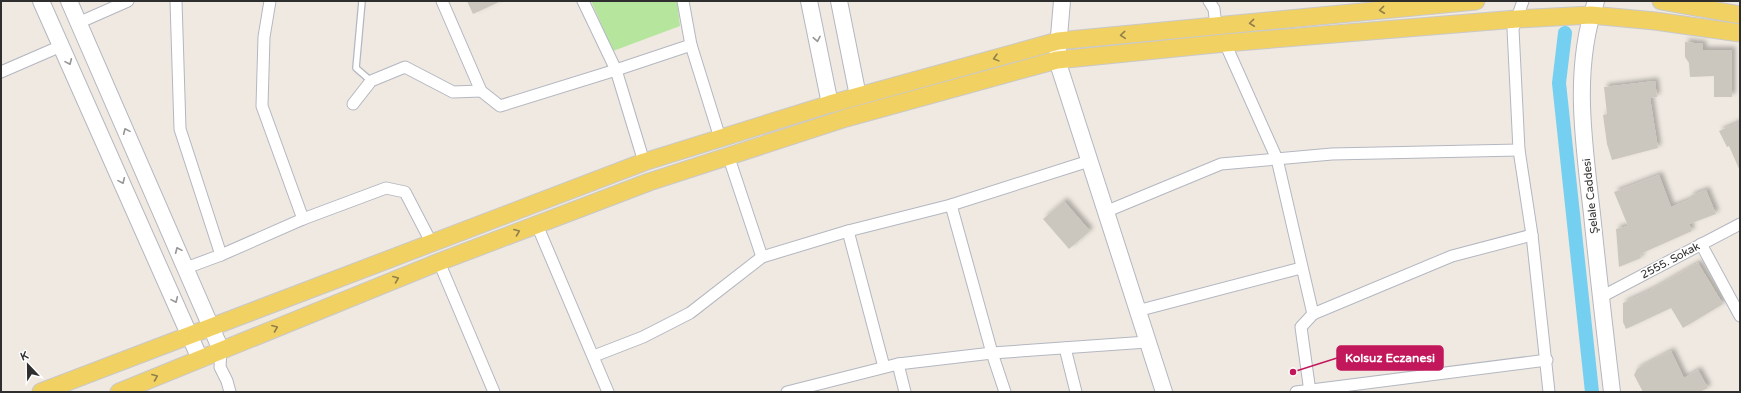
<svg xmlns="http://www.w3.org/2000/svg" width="1741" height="393" viewBox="0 0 1741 393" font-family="'Varela Round',sans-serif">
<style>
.green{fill:#b6e59e}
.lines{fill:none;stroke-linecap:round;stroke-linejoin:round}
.canal{stroke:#75cff0;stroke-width:14}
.building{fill:#cbc7bf;filter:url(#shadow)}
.lane-casing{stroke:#b4b7c1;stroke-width:8}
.street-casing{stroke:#b4b7c1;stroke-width:13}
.secondary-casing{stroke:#b4b7c1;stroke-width:18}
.primary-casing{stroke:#c9c9c9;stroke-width:19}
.lane{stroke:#fff;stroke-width:5.5}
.street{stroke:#fff;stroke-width:11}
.secondary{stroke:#fff;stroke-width:16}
.primary{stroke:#f2d163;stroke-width:17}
.oneway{stroke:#908048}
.oneway2{stroke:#969696}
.labels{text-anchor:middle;stroke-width:3;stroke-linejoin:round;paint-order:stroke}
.street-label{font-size:11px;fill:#2e2e2e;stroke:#fff}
.leader{fill:none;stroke:#c2185b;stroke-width:1.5}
.callout-dot{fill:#c2185b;stroke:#fff;stroke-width:1.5}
.callout{fill:#c2185b;stroke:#c2185b;stroke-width:1.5}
.callout-label{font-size:12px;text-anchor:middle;font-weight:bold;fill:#fff}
</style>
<defs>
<filter id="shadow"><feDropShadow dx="3.5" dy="-3.5" stdDeviation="2" flood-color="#0004"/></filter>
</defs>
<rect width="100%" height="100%" fill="#efe9e1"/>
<polygon class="green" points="591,1 677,1 680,26 613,51"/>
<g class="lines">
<polyline class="canal" points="1565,33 1559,83 1592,392"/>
</g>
<g class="building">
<polygon points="467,1 501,1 473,14"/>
<polygon points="1685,42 1703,44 1703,50 1732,50 1732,97 1714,97 1714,76 1690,77 1689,63 1685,57"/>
<polygon points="1655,81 1657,97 1650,98 1658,148 1612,160 1607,144 1603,115 1607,114 1604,87"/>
<polygon points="1740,122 1740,171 1729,146 1727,147 1719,131"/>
<polygon points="1659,175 1671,207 1691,199 1690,196 1706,190 1716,214 1689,224 1692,231 1640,254 1641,258 1619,267 1616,229 1628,226 1614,192"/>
<polygon points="1064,201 1090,231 1069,249 1043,219"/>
<polygon points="1698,263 1723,304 1683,328 1671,308 1626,329 1623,322 1623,303 1651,290"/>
<polygon points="1671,351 1684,378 1698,370 1708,388 1700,392 1643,392 1634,375 1637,369"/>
</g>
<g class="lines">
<g class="lane-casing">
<polyline id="lane" points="362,1 356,68 371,81"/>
</g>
<g class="street-casing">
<g id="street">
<polyline points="176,1 180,129 221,255"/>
<polyline points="270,1 264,37 262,106 303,219"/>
<polyline points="442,1 481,91 500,106 616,70 644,162"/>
<polyline points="583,1 616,70 691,45"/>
<polyline points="683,1 691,45 720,138"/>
<polyline points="1209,1 1214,9 1216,26"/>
<polyline points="1523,1 1513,29 1519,150 1532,235 1549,392"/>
<polyline points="78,23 128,1"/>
<polyline points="1225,43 1277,159 1313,314 1301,327 1310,392"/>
<polyline points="1,72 61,46"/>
<polyline points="353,104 371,81 405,67 453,92 481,91"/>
<polyline points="728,155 762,257"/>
<polyline points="951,205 992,353 1005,392"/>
<polyline points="1105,212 1221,164 1332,154 1519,150"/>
<polyline points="537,225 608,392"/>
<polyline points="848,231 884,367"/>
<polyline points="1701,244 1740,316"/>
<polyline points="439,262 494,392"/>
<polyline points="186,268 221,255 303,219 386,188 405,192 431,242"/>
<polyline points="1601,297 1740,224"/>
<polyline points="1137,311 1301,268"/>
<polyline points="1313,314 1452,256 1532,235"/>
<polyline points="1065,348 1076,392"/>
<polyline points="221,350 220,367 227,381 230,392"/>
<polyline points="594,356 643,337 690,313 762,257 848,231 951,205 1089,161"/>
<polyline points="898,364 905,392"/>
<polyline points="787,392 898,364 992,353 1147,342"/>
<polyline points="1296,392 1547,360"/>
</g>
</g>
<g class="secondary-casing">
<g id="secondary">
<polyline points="41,1 200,359"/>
<polyline points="69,1 221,350"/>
<polyline points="809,1 830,104"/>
<polyline points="839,1 858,96"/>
<polyline points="1062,1 1057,60 1164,392"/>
<path d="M 1596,1 C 1572,70 1584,144 1592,214 C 1598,273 1605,333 1612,392"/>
</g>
</g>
<g class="primary-casing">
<g id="primary">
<polyline points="1661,1 1740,15"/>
<polyline points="41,392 644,162 830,104 1058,41 1476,1"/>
<polyline points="119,392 439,262 649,182 846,118 1057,60 1225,43 1517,19 1591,15 1655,21 1740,33"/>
</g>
</g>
<use href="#lane" class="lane"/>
<use href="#street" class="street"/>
<use href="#secondary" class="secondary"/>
<use href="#primary" class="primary"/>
</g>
<defs><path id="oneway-chevron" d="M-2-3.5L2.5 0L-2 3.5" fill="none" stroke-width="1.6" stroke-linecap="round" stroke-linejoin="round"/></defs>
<g class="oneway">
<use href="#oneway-chevron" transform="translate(1382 10) rotate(174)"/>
<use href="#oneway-chevron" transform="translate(1252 23) rotate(174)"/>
<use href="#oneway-chevron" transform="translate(1123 35) rotate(175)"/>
<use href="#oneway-chevron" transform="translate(996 58) rotate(165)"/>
<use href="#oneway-chevron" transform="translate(517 232) rotate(-21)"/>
<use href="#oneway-chevron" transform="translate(396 279) rotate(-22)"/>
<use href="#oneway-chevron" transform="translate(275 328) rotate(-22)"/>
<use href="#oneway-chevron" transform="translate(155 377) rotate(-22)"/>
</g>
<g class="oneway2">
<use href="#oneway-chevron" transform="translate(817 39) rotate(79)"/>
<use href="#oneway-chevron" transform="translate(69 62) rotate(66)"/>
<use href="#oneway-chevron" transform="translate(126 131) rotate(-114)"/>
<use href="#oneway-chevron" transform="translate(122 181) rotate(66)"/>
<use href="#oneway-chevron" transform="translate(178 250) rotate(-114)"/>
<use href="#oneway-chevron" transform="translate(175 300) rotate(66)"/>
</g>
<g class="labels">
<g class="street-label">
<text transform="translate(1590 196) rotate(-96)" y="4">Şelale Caddesi</text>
<text transform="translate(1670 260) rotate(-28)" y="4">2555. Sokak</text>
</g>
</g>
<path class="leader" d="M1293 372L1337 358"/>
<circle class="callout-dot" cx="1293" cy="372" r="4"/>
<rect class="callout" x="1337" y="346" width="106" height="24" rx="4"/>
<g class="callout-label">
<text x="1390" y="362">Kolsuz Eczanesi</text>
</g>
<rect width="1741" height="393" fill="none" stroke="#2e2e2e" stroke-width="4"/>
<g transform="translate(28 365) rotate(338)" stroke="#ffffff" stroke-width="3" paint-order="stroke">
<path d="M0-3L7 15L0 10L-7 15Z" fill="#2e2e2e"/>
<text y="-6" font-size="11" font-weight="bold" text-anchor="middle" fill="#2e2e2e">K</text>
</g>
</svg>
